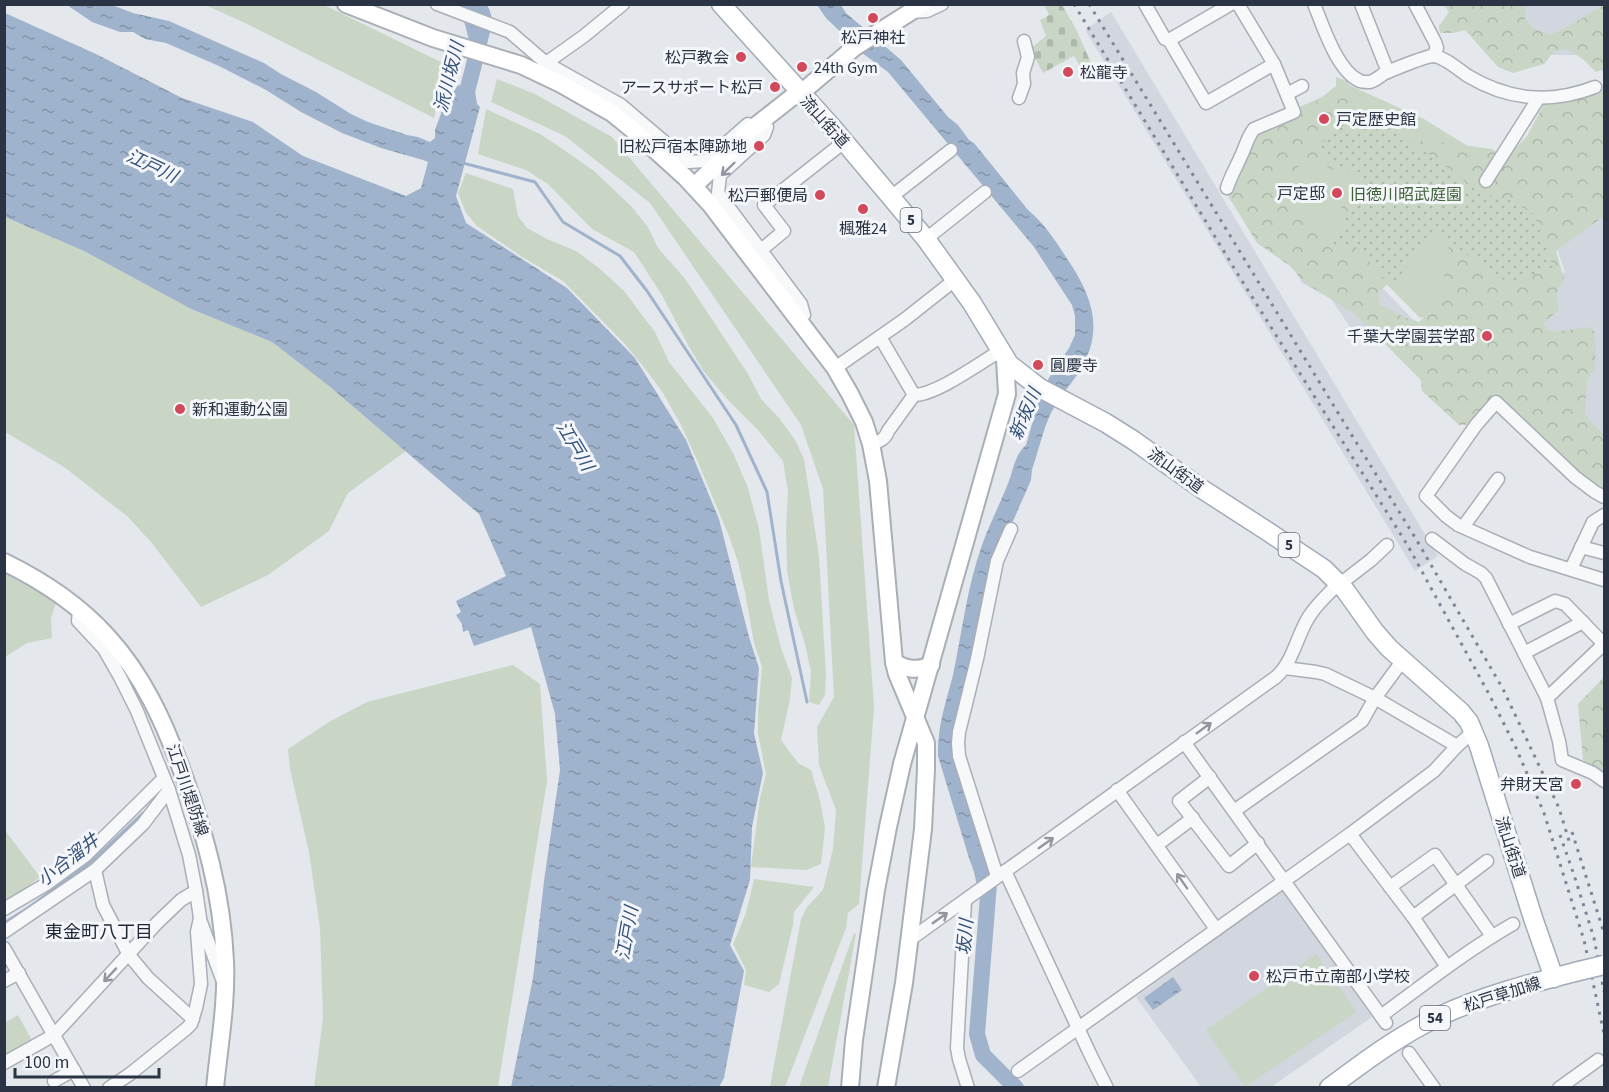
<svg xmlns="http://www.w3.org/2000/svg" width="1609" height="1092" viewBox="0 0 1609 1092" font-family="'Source Sans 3','Noto Sans JP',sans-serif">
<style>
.built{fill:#d2d6de}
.green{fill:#c9d6c5}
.forest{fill:url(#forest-crowns);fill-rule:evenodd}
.cemetery{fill:url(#cemetery-stones)}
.garden{fill:url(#garden-dots)}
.water{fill:url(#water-ripples)}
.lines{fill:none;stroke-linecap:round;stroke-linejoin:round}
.stream{stroke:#9fb4cc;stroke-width:3}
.river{stroke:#9fb4cc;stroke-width:16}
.street-casing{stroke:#a9aeb7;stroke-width:15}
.secondary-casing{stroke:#a9aeb7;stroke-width:20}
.primary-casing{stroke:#a3abb8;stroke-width:21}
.street{stroke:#f7f8fa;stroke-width:12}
.secondary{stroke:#fff;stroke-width:16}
.primary{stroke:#fff;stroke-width:18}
.rail{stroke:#7d8696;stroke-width:3;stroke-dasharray:3 6;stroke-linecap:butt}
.primary-bridge-casing{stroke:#a3abb8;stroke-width:21;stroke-linecap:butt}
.primary-bridge{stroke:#fff;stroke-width:18}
.oneway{stroke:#9196a0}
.poi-dot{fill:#d1495b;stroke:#f4f6f9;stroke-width:2}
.labels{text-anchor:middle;stroke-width:6;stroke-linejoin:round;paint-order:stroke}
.shield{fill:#f4f6f9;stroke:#676e7b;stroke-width:1.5}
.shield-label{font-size:15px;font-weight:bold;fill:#2b3445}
.poi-label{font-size:16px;fill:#2b3445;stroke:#f4f6f9;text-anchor:end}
.street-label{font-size:16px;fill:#2b3445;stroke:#f4f6f9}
.park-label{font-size:16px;fill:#3f6138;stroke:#f4f6f9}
.water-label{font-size:18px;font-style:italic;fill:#34527a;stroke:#f4f6f9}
.neighbourhood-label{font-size:18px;fill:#1d2536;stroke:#f4f6f9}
</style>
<defs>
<pattern id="forest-crowns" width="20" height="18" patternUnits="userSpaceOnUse" patternTransform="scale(1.5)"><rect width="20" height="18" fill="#c9d6c5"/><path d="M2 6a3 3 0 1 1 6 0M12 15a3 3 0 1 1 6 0" fill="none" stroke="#adb8ab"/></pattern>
<pattern id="cemetery-stones" width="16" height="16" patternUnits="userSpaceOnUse" patternTransform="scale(1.5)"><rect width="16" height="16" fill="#c9d6c5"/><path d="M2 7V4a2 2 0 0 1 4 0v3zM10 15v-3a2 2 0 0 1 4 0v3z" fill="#adb8ab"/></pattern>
<pattern id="garden-dots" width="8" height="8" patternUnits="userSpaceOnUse" patternTransform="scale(1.5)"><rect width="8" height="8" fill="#c9d6c5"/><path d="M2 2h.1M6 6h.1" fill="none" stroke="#adb8ab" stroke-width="1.8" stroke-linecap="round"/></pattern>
<pattern id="water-ripples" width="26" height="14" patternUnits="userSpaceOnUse" patternTransform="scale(1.5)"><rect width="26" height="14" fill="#9fb4cc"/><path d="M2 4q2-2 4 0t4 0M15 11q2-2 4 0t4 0" fill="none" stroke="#8293a7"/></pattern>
</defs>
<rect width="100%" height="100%" fill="#e4e7ec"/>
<g class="built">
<polygon points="1462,5 1604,5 1604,74 1588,55 1543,55"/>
<polygon points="1111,12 1438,556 1415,571 1085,30"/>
<polygon points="1604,180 1604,487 1507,405 1472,423 1438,392 1387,342 1352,330 1331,299 1302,283 1292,266 1354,258 1418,325 1565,272 1545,214"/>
<polygon points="1283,889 1372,1017 1271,1087 1201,1087 1136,997"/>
</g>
<g class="green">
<polygon points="205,5 324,5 447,65 434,118 243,22"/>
<polygon points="497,79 535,94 612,137 854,425 874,707 859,904 848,913 846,928 785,1087 770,1087 801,919 807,907 823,890 833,849 836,810 819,765 817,727 834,697 823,489 801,425 650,203 565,136 491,102"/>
<polygon points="1349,85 1424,119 1492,161 1557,268 1420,318 1354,251 1286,261 1235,175 1297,108"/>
<polygon points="486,109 540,134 564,150 594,171 631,206 648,227 658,248 686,280 748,374 761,399 780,419 795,440 804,459 819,556 826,676 825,695 819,705 809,702 811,672 805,644 794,609 787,571 786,529 788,491 783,461 758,430 728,400 704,372 688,345 662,295 634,252 592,229 548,184 526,170 478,154"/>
<polygon points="466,173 513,189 518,216 527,228 547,239 576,251 599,268 624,291 655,332 669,362 713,418 734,455 748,488 759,529 769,600 781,648 792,678 790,699 781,740 798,763 811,770 820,800 825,828 821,864 806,870 751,867 760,798 766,774 758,734 758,713 762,667 754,643 745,592 738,562 729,536 697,460 681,425 663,393 646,370 624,343 563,281 522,257 477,226 466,213 458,193"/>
<polygon points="5,217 84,251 191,309 272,342 329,386 406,451 348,493 329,531 268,575 201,607 151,542 127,516 64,467 5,432"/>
<polygon points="5,571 20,582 30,585 56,603 51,618 52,638 27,643 5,657"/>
<polygon points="513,665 540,684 547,781 498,1087 314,1087 323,1018 320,928 309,852 290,769 288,749 329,722 367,702"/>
<polygon points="4,829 40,877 15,896 4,902"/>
<polygon points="754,879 814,887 794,912 793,925 779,984 769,992 744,985 746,970 733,944 746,913"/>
<polygon points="854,933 856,934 828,1087 799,1087"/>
<polygon points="1316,954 1357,1012 1245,1087 1206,1030"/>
<polygon points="18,1015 33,1042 4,1058 4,1023"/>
</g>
<g class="forest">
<polygon points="1444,5 1526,5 1525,20 1534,28 1550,35 1564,29 1604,5 1604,69 1596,72 1584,60 1567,49 1554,51 1544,64 1513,73 1498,67 1465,30 1453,33 1440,33 1439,26 1449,12"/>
<path d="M 1336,77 L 1347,81 L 1357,97 L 1355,108 L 1365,121 L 1408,145 L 1425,140 L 1492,149 L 1506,158 L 1527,136 L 1544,104 L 1560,103 L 1604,89 L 1604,216 L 1556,251 L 1564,279 C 1555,292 1556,296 1559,310 L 1543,323 L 1548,330 L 1555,332 L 1588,327 L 1594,331 L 1596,346 L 1595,368 L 1587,380 L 1585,415 L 1604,435 L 1604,496 L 1496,410 L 1488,408 L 1466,425 L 1459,425 L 1422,391 L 1421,380 L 1355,314 L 1305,283 L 1290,266 L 1257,243 L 1225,191 L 1225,182 L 1242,134 L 1256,121 L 1274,113 L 1307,109 L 1336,86 ZM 1317,159 L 1356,187 L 1341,207 L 1372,227 L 1350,243 L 1329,238 L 1288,209 L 1289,202 L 1265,187 L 1276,171 L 1281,169 L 1291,175 L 1299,165 L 1307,169 ZM 1422,227 L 1446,230 L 1449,252 C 1439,266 1445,265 1444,280 C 1442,297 1431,310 1419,322 L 1404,317 L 1380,305 L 1378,292 L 1394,279 Z"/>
<polygon points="1604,677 1604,776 1583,760 1578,704"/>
</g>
<polygon class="cemetery" points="1045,4 1062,5 1076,29 1092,65 1083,71 1074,56 1043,73 1030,49 1046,36 1040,20 1049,15 1044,5"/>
<polygon class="garden" points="1364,113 1439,161 1480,193 1508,199 1534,214 1553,267 1510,284 1432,231 1392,287 1356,247 1331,249 1363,181 1328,157 1319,147 1330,134"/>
<g class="water">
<polygon points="67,5 112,5 133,13 169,21 264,63 281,74 316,92 351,114 368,122 407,135 418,137 430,142 435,138 435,130 447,97 454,95 454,91 458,85 475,91 477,104 480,107 456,196 466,223 567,288 635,358 686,440 719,519 749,637 759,668 754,733 763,773 752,827 750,880 730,945 744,971 724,1078 719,1087 511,1087 533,978 544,881 560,770 555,714 531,627 474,646 468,630 463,632 462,624 456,615 461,612 456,601 506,576 479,514 329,386 272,342 191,309 84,251 5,217 5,13 96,54 182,98 253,122 303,156 406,196 421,188 428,162 423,160 381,148 342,133 301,112 266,90 219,66 166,43 145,39 133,32 120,32 92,22"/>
<path d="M 460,5 L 487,5 C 496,21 490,31 486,48 L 470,44 L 464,21 L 464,11 Z"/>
<path d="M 817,5 L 841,5 L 846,13 L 901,60 L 948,117 L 958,125 L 969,140 L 974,143 L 1028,210 C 1045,224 1056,242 1068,260 C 1094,299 1105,333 1077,375 C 1068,388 1058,399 1051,413 C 1043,430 1038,452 1032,470 L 1031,480 L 1010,528 L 956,724 L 993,873 L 979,895 L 974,872 L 969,858 L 938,756 C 937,727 946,702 953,675 C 962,632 967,587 982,545 C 989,525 999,506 1007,486 C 1013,473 1014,455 1026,445 L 1040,396 L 1049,378 L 1069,348 L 1075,335 L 1075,316 L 1072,305 L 1034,247 L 888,72 L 862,53 L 826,18 Z"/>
<polygon points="1173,977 1182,990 1153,1010 1144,998"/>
</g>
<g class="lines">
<g class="stream">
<polyline points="463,163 535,182 563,222 620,256 647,291 736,425 767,492 781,581 807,702"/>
<polyline points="4,923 28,908 90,863 143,813"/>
</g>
<g class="river">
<polyline points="462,111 479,45 480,15 474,4"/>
<polyline points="984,869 989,884 977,1034 983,1055 1016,1088"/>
</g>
<g class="street-casing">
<g id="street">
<polyline points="437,4 510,32 546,63 621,105 688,162 706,161 748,124"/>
<polyline points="1145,4 1165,39 1169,40 1231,4"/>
<path d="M 1314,4 C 1323,26 1337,71 1360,81 C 1362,82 1367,82 1369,82 C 1375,81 1380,76 1385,73 C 1392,70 1426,56 1433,56 C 1443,56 1459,70 1468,76 C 1510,101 1551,104 1595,87"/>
<polyline points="1361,4 1388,72"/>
<polyline points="1415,4 1435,42 1437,48 1433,56"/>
<polyline points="912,12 927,11 942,4"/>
<polyline points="1169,40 1206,103 1274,64"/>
<polyline points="546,63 584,36 623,4"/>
<polyline points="1287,94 1302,86"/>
<polyline points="1019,98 1024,84 1023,73 1028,57 1024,41"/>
<polyline points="767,127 764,135 720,175 718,193 801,304 804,315 799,320"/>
<polyline points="1486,181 1538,99"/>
<path d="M 1227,188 C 1231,175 1236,168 1241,156 C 1245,148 1248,136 1254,129 L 1294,112 L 1274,64 L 1238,4"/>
<polyline points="891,197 951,150"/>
<polyline points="926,239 985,192"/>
<polyline points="761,250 784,231 764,205 844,142"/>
<polyline points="880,337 914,395"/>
<polyline points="835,368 904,320 956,279"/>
<path d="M 871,444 C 879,441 885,440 888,431 L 914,395 C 936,395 980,363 1000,351"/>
<polyline points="1604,497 1595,492 1575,477 1496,402 1476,425 1426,496 1446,516 1458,525 1530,557 1604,580"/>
<polyline points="1463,527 1498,479"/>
<polyline points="1432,539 1465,564 1481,573 1486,578 1547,698 1559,741 1562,760 1593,773 1604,781"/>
<polyline points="1581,547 1604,553"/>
<polyline points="1571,569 1593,522 1604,515"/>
<polyline points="1340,584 1371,560 1387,545"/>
<polyline points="79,609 78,621 104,649 120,677 137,711 169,790 189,855 196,891 200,918 197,932 201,984 196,1008 191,1024 186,1029 130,1074 109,1088"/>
<polyline points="1509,624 1555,601 1565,604 1604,644"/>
<polyline points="1524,653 1583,622"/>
<polyline points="1285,668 1316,672 1325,674 1375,698 1457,746"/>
<polyline points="1547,698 1604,644"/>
<polyline points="1184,742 1386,1023"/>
<polyline points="1210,777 1179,801 1229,866 1258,843"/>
<polyline points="1117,790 1216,929"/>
<polyline points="1234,811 1362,721 1375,698 1403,660"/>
<polyline points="1350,834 1413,917 1447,967"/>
<polyline points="1157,845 1193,818"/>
<polyline points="95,870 103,905 129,955 148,978 193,1019"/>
<polyline points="1005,871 1091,1056 1107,1088"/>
<polyline points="997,876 959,756 958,743 959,732 977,659 997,561 1011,529"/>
<polyline points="1390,887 1435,855 1492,936"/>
<polyline points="965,901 957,1048 959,1059 968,1088"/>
<polyline points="4,909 48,883 85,856 164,778"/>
<polyline points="1413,917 1487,861"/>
<polyline points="201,922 222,979"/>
<polyline points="4,932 95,870 143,824 169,790"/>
<path d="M 908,941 L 1276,677 C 1294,661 1297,634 1310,615 C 1318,603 1329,593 1339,583"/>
<polyline points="4,948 84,1088"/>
<polyline points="4,981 19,973"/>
<path d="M 1381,1016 C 1424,984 1466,951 1513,924"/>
<polyline points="1409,1053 1434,1088"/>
<polyline points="4,1063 54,1035 157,923 181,900 196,891"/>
<polyline points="1018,1071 1350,834 1434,771 1457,746 1474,731"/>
<polyline points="54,1081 74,1070"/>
<polyline points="1559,1088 1598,1060"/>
</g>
</g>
<g class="secondary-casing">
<g id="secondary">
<polyline points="346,4 433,38 521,65 561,84 612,113 633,130 685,177 710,204 835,368 850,394 864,422 871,444 878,481 894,662 897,674 926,743 926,769 923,829 904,983 886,1088"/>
<polyline points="694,186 742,141 744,135 791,98 801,93 855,47 923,4"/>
<path d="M 4,562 C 43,581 78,604 107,636 C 143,675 164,722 182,771 C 205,833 222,894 225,961 C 227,1003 219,1046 215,1088"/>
<path d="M 894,662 C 907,670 917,671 931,665"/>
<polyline points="850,1088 854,1040 876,890 888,827 902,764 1007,394 1005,359"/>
</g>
</g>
<g class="primary-casing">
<g id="primary">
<polyline points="721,4 832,127 926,239 972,303 1009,364 1040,388 1106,423 1133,440 1202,489 1267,531 1324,569 1345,590 1375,632 1389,648 1461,712 1469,722 1479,746 1533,918 1554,978"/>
<path d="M 1329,1088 C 1365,1061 1401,1034 1442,1015 C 1485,995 1533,983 1579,971"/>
</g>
</g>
<use href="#street" class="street"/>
<use href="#secondary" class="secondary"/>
<use href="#primary" class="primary"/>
<g class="rail">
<polyline points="1074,4 1234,268 1408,546 1490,696 1516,748 1544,813 1584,940 1604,1034"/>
<polyline points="1089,4 1343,421 1416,539 1503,689 1559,808 1570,844"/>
<polyline points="1572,832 1604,933"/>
<polyline points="1560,835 1574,875 1594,938 1604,992"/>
</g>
<g class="primary-bridge-casing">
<polyline id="primary-bridge" points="1579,971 1604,965"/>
</g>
<use href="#primary-bridge" class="primary-bridge"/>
</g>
<defs><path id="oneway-shaft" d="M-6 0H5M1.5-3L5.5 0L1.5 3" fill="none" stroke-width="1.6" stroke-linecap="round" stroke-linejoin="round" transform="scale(1.5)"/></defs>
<g class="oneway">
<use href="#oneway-shaft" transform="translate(728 169) rotate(136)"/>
<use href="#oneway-shaft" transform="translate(1204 728) rotate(-36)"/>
<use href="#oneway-shaft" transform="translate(1046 843) rotate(-35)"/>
<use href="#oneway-shaft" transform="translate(1182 881) rotate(-125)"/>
<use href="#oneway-shaft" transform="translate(940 918) rotate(-35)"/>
<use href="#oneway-shaft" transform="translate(110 975) rotate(133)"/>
</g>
<g class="poi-dot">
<circle cx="873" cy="18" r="6"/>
<circle cx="741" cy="57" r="6"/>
<circle cx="802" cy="67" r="6"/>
<circle cx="1068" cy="72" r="6"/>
<circle cx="775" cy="87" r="6"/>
<circle cx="1324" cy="119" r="6"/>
<circle cx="759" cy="146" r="6"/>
<circle cx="1337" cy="193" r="6"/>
<circle cx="820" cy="195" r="6"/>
<circle cx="863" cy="209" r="6"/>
<circle cx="1487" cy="336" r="6"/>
<circle cx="1038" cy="365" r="6"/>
<circle cx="180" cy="409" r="6"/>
<circle cx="1576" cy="784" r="6"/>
<circle cx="1254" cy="976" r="6"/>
</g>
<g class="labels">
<g class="shield">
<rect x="900.5" y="208" width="21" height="24" rx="4.5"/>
<rect x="1278.5" y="533" width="21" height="24" rx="4.5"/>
<rect x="1420" y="1006" width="30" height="24" rx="4.5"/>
</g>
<g class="shield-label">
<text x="911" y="225">5</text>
<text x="1289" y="550">5</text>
<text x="1435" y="1023">54</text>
</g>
<g class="poi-label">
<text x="873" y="43" text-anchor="middle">松戸神社</text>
<text x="729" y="63">松戸教会</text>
<text x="814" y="73" text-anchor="start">24th Gym</text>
<text x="1080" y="78" text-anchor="start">松龍寺</text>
<text x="763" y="93">アースサポート松戸</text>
<text x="1336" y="125" text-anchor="start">戸定歴史館</text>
<text x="747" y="152">旧松戸宿本陣跡地</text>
<text x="1325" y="199">戸定邸</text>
<text x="808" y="201">松戸郵便局</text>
<text x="863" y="234" text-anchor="middle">楓雅24</text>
<text x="1475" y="342">千葉大学園芸学部</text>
<text x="1050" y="371" text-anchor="start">圓慶寺</text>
<text x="192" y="415" text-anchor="start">新和運動公園</text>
<text x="1564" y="790">弁財天宮</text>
<text x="1266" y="982" text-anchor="start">松戸市立南部小学校</text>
</g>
<g class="street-label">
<text transform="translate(825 121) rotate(48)" y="6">流山街道</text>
<text transform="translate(1176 470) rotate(36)" y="6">流山街道</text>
<text transform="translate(188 790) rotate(71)" y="6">江戸川堤防線</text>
<text transform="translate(1511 847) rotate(72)" y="6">流山街道</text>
<text transform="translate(1502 994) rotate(-18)" y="6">松戸草加線</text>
</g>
<g class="park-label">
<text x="1406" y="200">旧徳川昭武庭園</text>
</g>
<g class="water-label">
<text transform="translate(449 77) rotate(-76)" y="6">派川坂川</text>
<text transform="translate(152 166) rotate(25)" y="6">江戸川</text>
<text transform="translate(1025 414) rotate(-67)" y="6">新坂川</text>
<text transform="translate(575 446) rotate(59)" y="6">江戸川</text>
<text transform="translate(68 860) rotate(-38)" y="6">小合溜井</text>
<text transform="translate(627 933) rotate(-80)" y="6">江戸川</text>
<text transform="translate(965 937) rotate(-85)" y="6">坂川</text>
</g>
<g class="neighbourhood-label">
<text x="99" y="938">東金町八丁目</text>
</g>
</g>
<rect width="1609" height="1092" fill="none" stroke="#2b3445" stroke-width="12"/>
<path d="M15 1068v9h144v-9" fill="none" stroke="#2b3445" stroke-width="3"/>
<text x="24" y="1068" font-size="18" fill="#2b3445" stroke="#f4f6f9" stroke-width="4.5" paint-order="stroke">100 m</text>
</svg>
